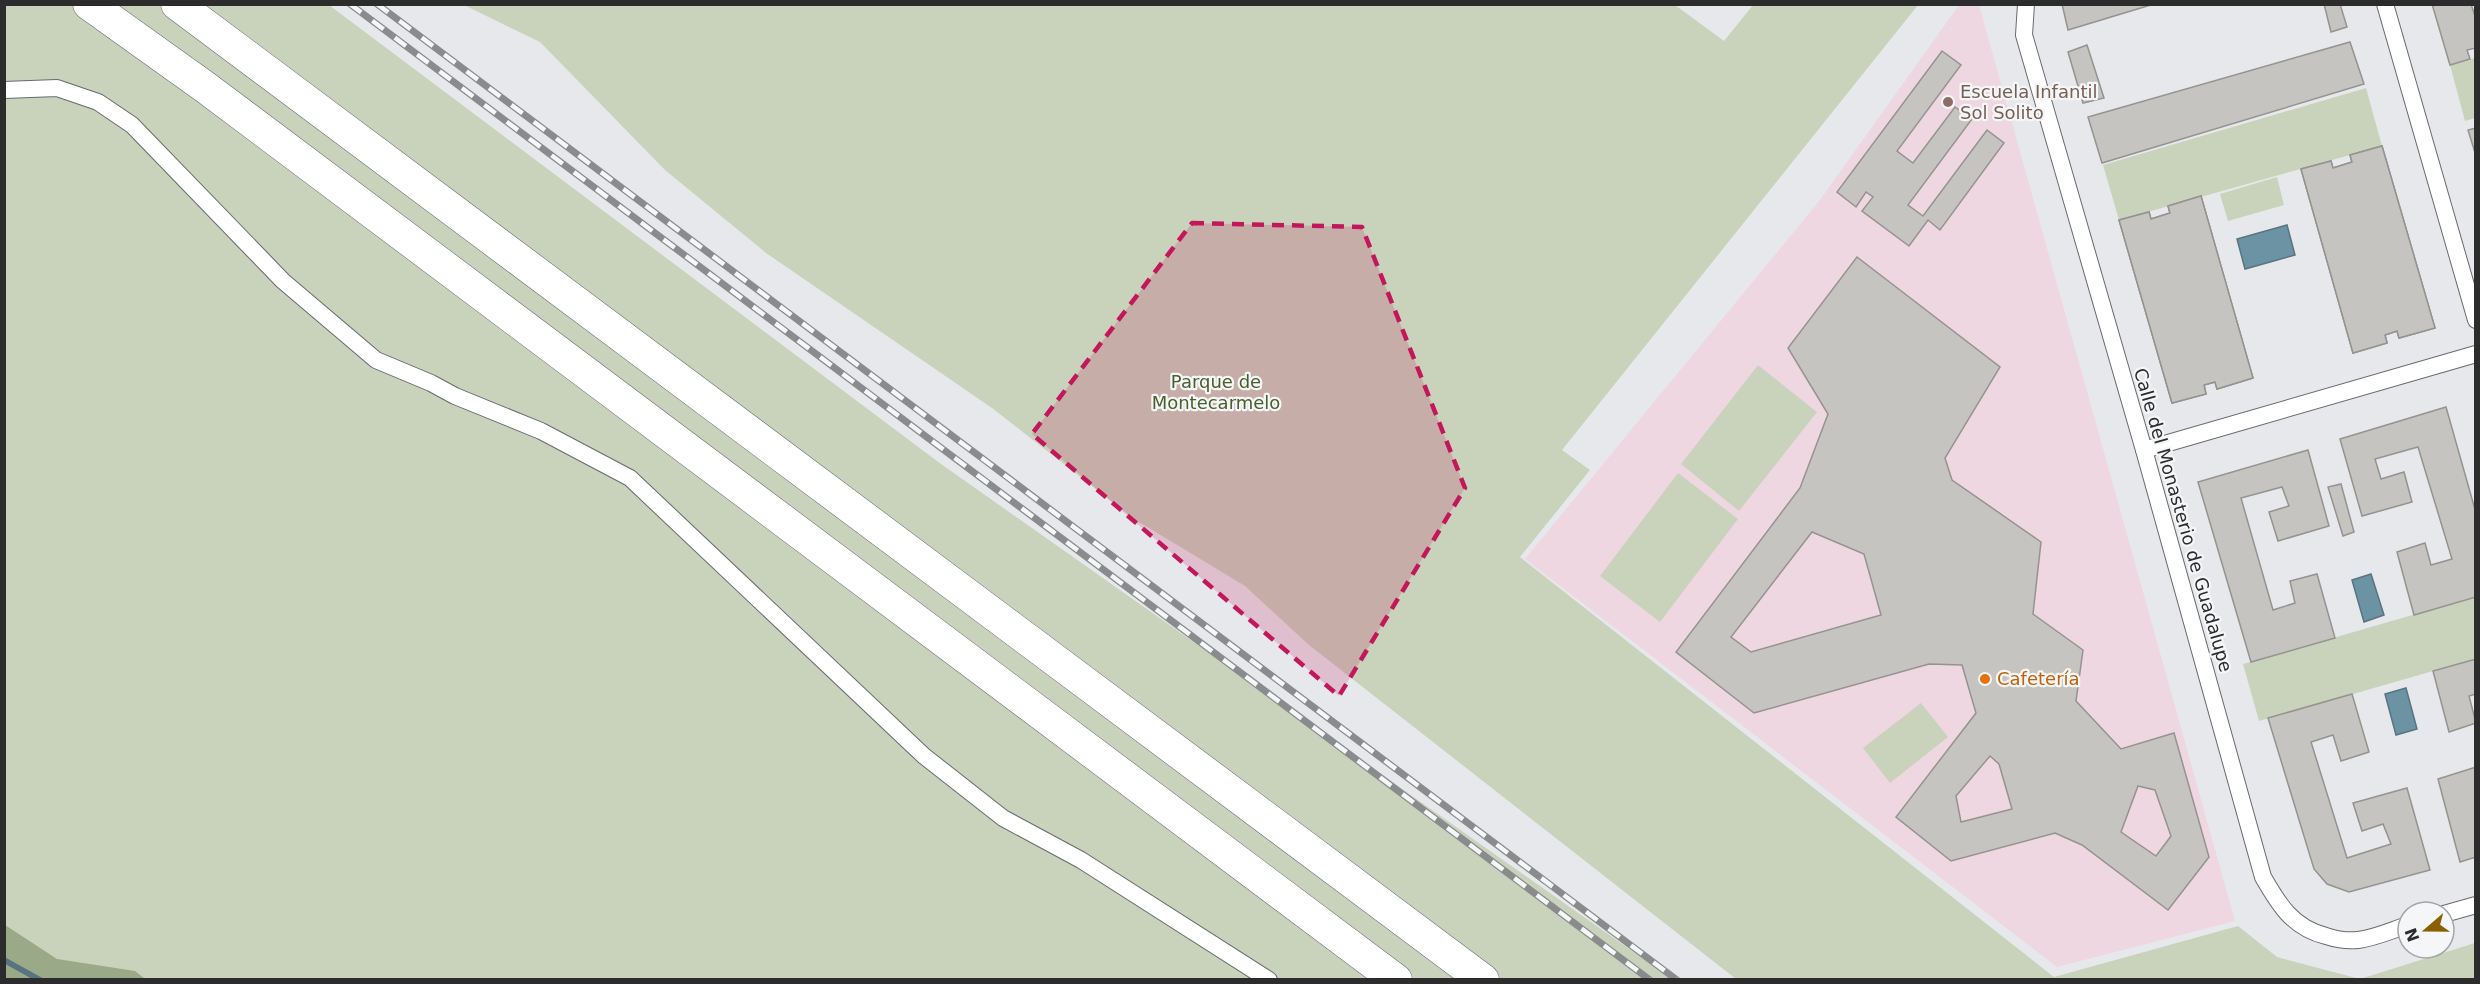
<svg xmlns="http://www.w3.org/2000/svg" width="2480" height="984" viewBox="0 0 2480 984" font-family="'DejaVu Sans',sans-serif">
<style>
.education{fill:#efd7e2}
.green{fill:#c9d3bc}
.forest{fill:#9aa987}
.water{fill:#6b93a4;stroke:#587480;stroke-width:1.5}
.lines{fill:none;stroke-linecap:round;stroke-linejoin:round}
.stream{stroke:#587480;stroke-width:6}
.building{fill:#c6c4c1;stroke:#959390;stroke-width:1.5;fill-rule:evenodd}
.minor-casing{stroke:#686a6c;stroke-width:18}
.motorway-casing{stroke:#686a6c;stroke-width:33}
.minor{stroke:#fff;stroke-width:16}
.motorway{stroke:#fff;stroke-width:32}
.rail-casing{stroke:#8a8b8d;stroke-width:7}
.rail{stroke:#f4f6f8;stroke-width:4.5;stroke-dasharray:14;stroke-linecap:butt}
.marked{fill:#c2185b;fill-opacity:0.2;stroke:#c2185b;stroke-width:4.5;stroke-dasharray:12 8;stroke-linejoin:round}
.education-dot{fill:#8d6e63;stroke:#f4f6f8;stroke-width:2}
.food-dot{fill:#e8710a;stroke:#f4f6f8;stroke-width:2}
.labels{text-anchor:middle;stroke-width:4.5;stroke-linejoin:round;paint-order:stroke}
.education-label{font-size:18px;fill:#785e54;stroke:#f4f6f8;text-anchor:start}
.park-label{font-size:18px;fill:#4a5e29;stroke:#f4f6f8}
.street-label{font-size:18px;fill:#2c2c2d;stroke:#f4f6f8}
.food-label{font-size:18px;fill:#c56008;stroke:#f4f6f8;text-anchor:start}
</style>
<rect width="100%" height="100%" fill="#e6e8eb"/>
<polygon class="education" points="1959,5 1979,5 2235,921 2057,967 1525,559 1820,200"/>
<g class="green">
<polygon points="5,4 329,5 941,464 1672,979 5,980"/>
<polygon points="1675,5 1724,41 1753,5 1918,5 1562,450 1590,470 1520,557 2054,977 2238,926 2277,957 2360,979 2475,943 2475,979 1736,979 1309,645 1245,586 1134,519 992,408 766,253 665,170 540,42 464,5"/>
<polygon points="2475,58 2475,118 2465,121 2450,65"/>
<polygon points="2366,88 2382,146 2119,220 2103,165"/>
<polygon points="2277,177 2284,205 2228,221 2220,194"/>
<polygon points="1758,365 1817,412 1739,511 1681,464"/>
<polygon points="1678,473 1738,519 1660,622 1600,576"/>
<polygon points="2475,597 2475,659 2259,721 2243,664"/>
<polygon points="1921,703 1948,737 1890,783 1863,748"/>
</g>
<polygon class="forest" points="5,925 57,959 135,971 145,979 5,979"/>
<g class="water">
<polygon points="2287,225 2295,255 2245,269 2237,239"/>
<polygon points="2371,574 2384,615 2364,622 2352,580"/>
<polygon points="2406,688 2417,729 2396,735 2385,694"/>
</g>
<g class="lines">
<polyline class="stream" points="4,960 40,980"/>
</g>
<g class="building">
<polygon points="2062,4 2154,4 2068,30"/>
<polygon points="2324,4 2340,4 2347,27 2331,32"/>
<polygon points="2432,4 2471,4 2476,19 2476,48 2467,50 2470,59 2450,65"/>
<polygon points="2350,42 2364,84 2102,163 2088,117"/>
<polygon points="2087,45 2104,98 2083,103 2068,52"/>
<polygon points="1942,51 1961,65 1897,151 1913,163 1955,107 1972,119 1908,205 1923,216 1987,130 2004,143 1940,230 1928,220 1909,246 1862,211 1873,197 1866,192 1856,207 1837,192"/>
<polygon points="2476,128 2476,156 2468,130"/>
<path d="M 2382,146 L 2435,328 L 2399,338 L 2397,331 L 2385,335 L 2387,343 L 2353,353 L 2301,169 L 2331,161 L 2333,168 L 2352,162 L 2350,155 ZM 2356,194 L 2362,210 L 2348,214 L 2343,198 ZM 2370,240 L 2375,256 L 2362,260 L 2357,244 ZM 2383,283 L 2388,300 L 2375,304 L 2369,288 Z"/>
<polygon points="2382,146 2435,328 2399,338 2397,331 2385,335 2387,343 2353,353 2301,169 2331,161 2333,168 2352,162 2350,155"/>
<path d="M 2201,196 L 2253,378 L 2217,389 L 2215,382 L 2204,385 L 2206,394 L 2172,403 L 2119,220 L 2149,212 L 2151,219 L 2170,213 L 2168,206 ZM 2175,245 L 2180,261 L 2167,265 L 2162,249 ZM 2189,290 L 2194,306 L 2181,311 L 2175,295 ZM 2201,334 L 2206,350 L 2193,354 L 2188,338 Z"/>
<polygon points="2201,196 2253,378 2217,389 2215,382 2204,385 2206,394 2172,403 2119,220 2149,212 2151,219 2170,213 2168,206"/>
<path d="M 1857,257 L 2000,367 L 1945,458 L 1952,480 L 2041,542 L 2033,614 L 2083,650 L 2076,701 L 2121,749 L 2174,733 L 2209,857 L 2168,910 L 2082,845 L 2055,833 L 1951,861 L 1896,817 L 1976,713 L 1962,665 L 1929,664 L 1754,713 L 1676,652 L 1800,488 L 1828,414 L 1788,348 ZM 1812,532 L 1864,554 L 1881,615 L 1751,652 L 1731,637 ZM 1990,756 L 1999,764 L 2012,809 L 1961,822 L 1956,796 ZM 2138,786 L 2155,790 L 2171,836 L 2156,856 L 2121,832 Z"/>
<polygon points="2446,407 2476,513 2476,597 2414,615 2397,552 2425,543 2431,565 2452,559 2418,447 2375,459 2381,479 2404,472 2412,502 2362,516 2340,439"/>
<polygon points="2308,450 2329,526 2278,541 2269,512 2289,506 2282,487 2241,498 2273,610 2295,603 2290,581 2317,574 2335,638 2251,662 2198,482"/>
<polygon points="2341,484 2354,532 2343,536 2328,487"/>
<polygon points="2476,659 2476,694 2469,696 2476,723 2449,732 2433,671"/>
<polygon points="2352,694 2369,752 2341,761 2333,735 2311,742 2347,858 2391,844 2383,824 2362,831 2353,803 2407,788 2430,870 2349,892 2327,884 2314,869 2268,718"/>
<polygon points="2476,767 2476,857 2460,862 2438,779"/>
</g>
<g class="lines">
<g class="minor-casing">
<g id="minor">
<path d="M 2026,4 L 2024,35 L 2144,450 L 2263,877 C 2279,905 2293,928 2326,936 C 2335,939 2348,941 2358,940 C 2375,938 2392,930 2408,925"/>
<polyline points="2385,4 2476,320"/>
<polyline points="4,90 57,88 98,102 132,125 283,281 376,360 431,383 455,396 541,431 630,478 924,756 1003,818 1081,860 1269,980"/>
<polyline points="2144,450 2476,354"/>
<polyline points="2444,914 2476,905"/>
</g>
</g>
<g class="motorway-casing">
<g id="motorway">
<polyline points="89,4 205,87 1396,980"/>
<polyline points="177,4 1483,980"/>
</g>
</g>
<use href="#minor" class="minor"/>
<use href="#motorway" class="motorway"/>
<g class="rail-casing">
<g id="rail">
<polyline points="350,4 1650,980"/>
<polyline points="377,4 1677,980"/>
</g>
</g>
<use href="#rail" class="rail"/>
</g>
<path class="marked" d="M 1192,223 L 1362,227 L 1465,488 L 1339,696 L 1032,434 Z"/>
<circle class="education-dot" cx="1948" cy="102" r="6"/>
<circle class="food-dot" cx="1985" cy="679" r="6"/>
<g class="labels">
<g class="education-label">
<text x="1960" y="98">Escuela Infantil<tspan x="1960" dy="21">Sol Solito</tspan></text>
</g>
<g class="park-label">
<text x="1216" y="388">Parque de<tspan x="1216" dy="21">Montecarmelo</tspan></text>
</g>
<g class="street-label">
<text transform="translate(2183 520) rotate(74)" y="6">Calle del Monasterio de Guadalupe</text>
</g>
<g class="food-label">
<text x="1997" y="685">Cafetería</text>
</g>
</g>
<rect width="2480" height="984" fill="none" stroke="#2c2c2d" stroke-width="12"/>
<g transform="translate(2426 930) rotate(250)"><circle r="28" fill="#f4f6f8" stroke="#a4a5a7" stroke-width="1.5"/>
<path d="M0-4.5L10 22L0 15L-10 22Z" fill="#8a6000"/>
<text y="-9" font-size="16" font-weight="bold" text-anchor="middle" fill="#2c2c2d">N</text>
</g>
</svg>
